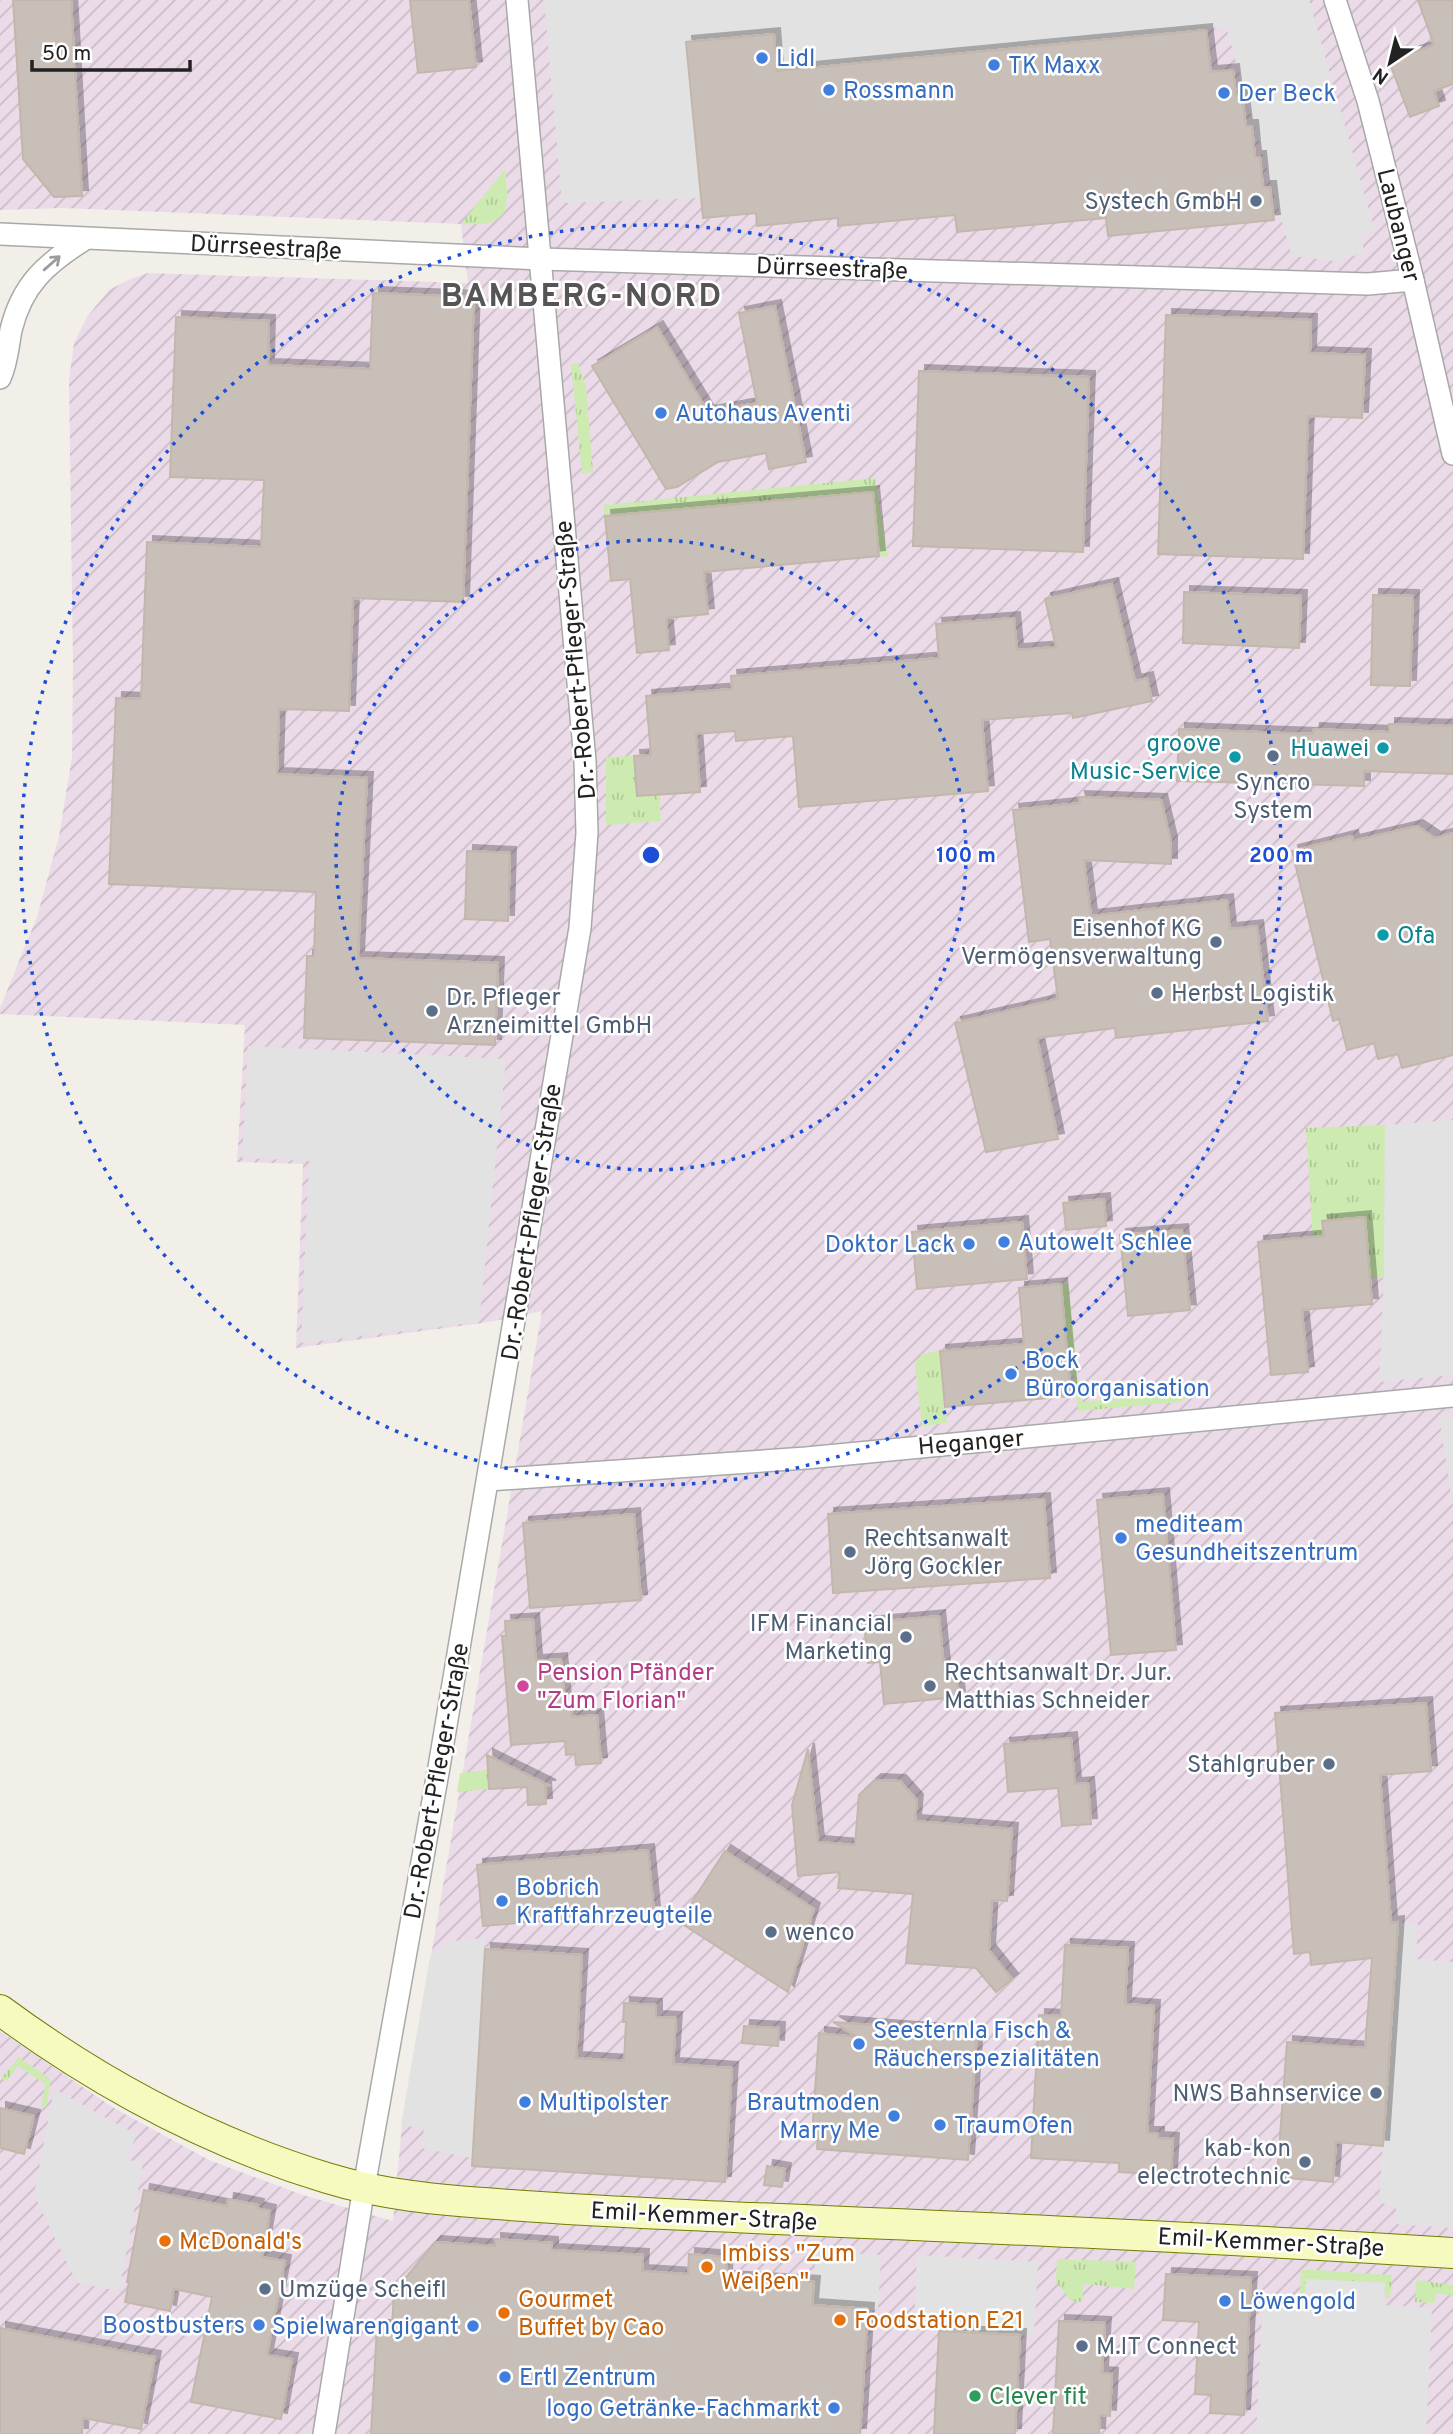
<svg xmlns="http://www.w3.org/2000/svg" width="1453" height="2434" viewBox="0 0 1453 2434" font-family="Overpass,sans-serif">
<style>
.industrial{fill:url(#industrial-furrows)}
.grass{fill:url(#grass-tufts)}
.parking{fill:#e2e2e2}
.building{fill:#c7bfb8;stroke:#c4b6ab;stroke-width:2;filter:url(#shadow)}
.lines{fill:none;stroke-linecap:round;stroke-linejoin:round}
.street-casing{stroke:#a9a9a9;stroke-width:24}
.secondary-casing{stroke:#707d05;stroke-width:32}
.street{stroke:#fff;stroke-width:21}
.secondary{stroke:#f7fabf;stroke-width:30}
.oneway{stroke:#9c9c9c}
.ring{fill:none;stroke:#1d4ed8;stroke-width:3.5;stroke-dasharray:3.5 7}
.shop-dot{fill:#3f7fe0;stroke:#fff;stroke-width:2.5}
.service-dot{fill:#5c6f8a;stroke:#fff;stroke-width:2.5}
.culture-dot{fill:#0f9aa8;stroke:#fff;stroke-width:2.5}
.hotel-dot{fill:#d1479c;stroke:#fff;stroke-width:2.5}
.food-dot{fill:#e8710a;stroke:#fff;stroke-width:2.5}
.leisure-dot{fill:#2e9e5b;stroke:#fff;stroke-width:2.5}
.labels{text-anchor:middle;stroke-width:5;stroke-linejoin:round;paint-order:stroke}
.shop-label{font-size:24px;fill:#366cbe;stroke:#fff;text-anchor:start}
.service-label{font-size:24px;fill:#4e5e75;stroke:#fff;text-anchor:start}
.street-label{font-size:24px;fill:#222;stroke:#fff}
.culture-label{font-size:24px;fill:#0d838f;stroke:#fff;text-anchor:end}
.hotel-label{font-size:24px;fill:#b23c85;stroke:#fff;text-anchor:start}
.food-label{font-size:24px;fill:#c56008;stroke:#fff;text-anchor:start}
.leisure-label{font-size:24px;fill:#27864d;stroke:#fff;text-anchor:start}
.district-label{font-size:32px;font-weight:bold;letter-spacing:2px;fill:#555;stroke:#fff}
.centre{fill:#1d4ed8;stroke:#fff;stroke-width:3.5}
.ring-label{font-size:21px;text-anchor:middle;font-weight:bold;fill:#1d4ed8;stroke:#fff;stroke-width:5;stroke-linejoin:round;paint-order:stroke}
</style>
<defs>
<pattern id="industrial-furrows" width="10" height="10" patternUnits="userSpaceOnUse" patternTransform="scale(1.75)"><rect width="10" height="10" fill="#ebdbe8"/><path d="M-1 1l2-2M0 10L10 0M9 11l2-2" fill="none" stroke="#c9bcc7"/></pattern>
<pattern id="grass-tufts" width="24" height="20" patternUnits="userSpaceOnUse" patternTransform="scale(1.75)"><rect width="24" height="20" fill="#cdebb0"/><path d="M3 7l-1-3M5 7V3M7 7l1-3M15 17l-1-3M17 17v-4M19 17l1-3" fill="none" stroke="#b0c997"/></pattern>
<filter id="shadow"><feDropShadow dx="6" dy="-6" stdDeviation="0" flood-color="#0004"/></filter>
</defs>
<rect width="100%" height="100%" fill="#f2efe9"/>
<polygon class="industrial" points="0,0 1453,0 1453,2434 0,2434 0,2031 114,2108 209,2160 303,2195 393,2221 402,2124 542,1311 490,1322 296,1348 303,1164 237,1162 245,1025 0,1014 0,1008 37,917 59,836 72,757 73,668 69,380 74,343 87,317 109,290 128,280 148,273 468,283 461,224 62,208 0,210"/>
<g class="grass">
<path d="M 505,169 C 510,212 509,227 461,224 Z"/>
<polygon points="578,363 586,386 593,472 582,473 571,364"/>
<polygon points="875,478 888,557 879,556 872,492 605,516 603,505"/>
<polygon points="634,756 637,796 659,794 661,821 606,825 606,757"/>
<polygon points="1385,1125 1384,1278 1370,1278 1364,1218 1323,1221 1330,1308 1317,1308 1306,1128"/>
<polygon points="1068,1283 1081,1402 1189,1392 1189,1397 1180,1402 1078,1411 1074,1374 1069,1372 1061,1284"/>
<path d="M 940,1351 L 947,1423 L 922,1426 L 915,1365 C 919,1352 929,1353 940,1351 Z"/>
<polygon points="488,1770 489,1789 457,1792 460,1773"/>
<polygon points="19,2057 51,2080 46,2108 41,2107 45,2084 18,2066 6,2082 1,2078"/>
<polygon points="1057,2259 1136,2262 1134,2289 1084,2284 1082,2302 1071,2301 1056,2282"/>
<polygon points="1301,2269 1392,2275 1390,2298 1385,2298 1385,2283 1306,2279 1305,2293 1300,2293"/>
<polygon points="1416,2280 1453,2285 1453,2296 1436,2293 1435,2303 1415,2302"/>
</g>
<g class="parking">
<polygon points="544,0 1309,0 1375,231 1360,235 1365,253 1334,261 1292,256 1226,27 777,71 773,34 701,198 562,203"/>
<polygon points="248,1046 506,1059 479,1322 301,1343 309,1161 242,1158"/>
<polygon points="1453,1120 1453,1375 1379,1382 1384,1278 1385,1125"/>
<polygon points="1453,1416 1453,1506 1439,1417"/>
<polygon points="1398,1922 1418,1924 1416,1959 1453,1962 1453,2228 1395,2224 1396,2205 1379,2203"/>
<polygon points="485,1938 472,2158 421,2148 424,2129 401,2125 430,1957 453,1941"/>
<polygon points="54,2089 137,2135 125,2159 143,2163 119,2291 77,2283 34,2195"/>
<polygon points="816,2251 881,2255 878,2310 812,2305"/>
<polygon points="917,2255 1038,2262 1034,2336 914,2329"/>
<polygon points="1306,2279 1385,2283 1384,2305 1432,2308 1426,2434 1256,2434 1263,2296 1304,2298"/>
</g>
<g class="building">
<polygon points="13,0 71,0 82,196 54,197 23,159"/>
<polygon points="410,0 469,0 476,67 418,73"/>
<polygon points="1418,0 1453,0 1453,84 1434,91 1439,106 1410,117 1389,61 1434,45"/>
<polygon points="1206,30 1211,72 1233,70 1236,95 1242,94 1246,126 1252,126 1255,157 1260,157 1263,187 1270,187 1274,220 1108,236 1106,218 957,232 955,215 838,226 838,218 757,226 756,213 703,218 686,42 774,34 777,71"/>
<polygon points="373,293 474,297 463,602 353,598 349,711 279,709 277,774 367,778 358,958 498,963 495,1045 304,1038 307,956 314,956 316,892 109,884 116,698 141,699 147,542 261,547 264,480 170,477 176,317 269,321 268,365 370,369"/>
<polygon points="775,306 806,462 769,469 766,453 718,462 677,487 666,489 592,366 657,327 708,412 757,403 739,313"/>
<polygon points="1166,315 1311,320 1310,353 1365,355 1362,418 1308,416 1303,559 1158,554"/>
<polygon points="919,371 1089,377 1083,552 913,546"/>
<polygon points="873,492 879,556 704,572 708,614 666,618 669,650 637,653 630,579 611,581 605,516"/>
<polygon points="1112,584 1135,681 1147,678 1152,701 1073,718 1072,713 982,720 988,791 799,807 793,736 736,741 735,731 696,734 700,792 637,796 634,756 651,755 646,696 732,689 731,676 939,658 936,624 1014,618 1017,650 1056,647 1045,599"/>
<polygon points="1184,592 1301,596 1299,648 1183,643"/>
<polygon points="1373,595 1413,596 1410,686 1371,685"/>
<polygon points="1389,724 1453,726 1453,774 1364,771 1364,786 1177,781 1179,729 1313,734 1314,729 1389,732"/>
<polygon points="1079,797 1161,800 1171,842 1171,864 1084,860 1091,916 1227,900 1230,929 1257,926 1268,1021 1116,1038 1115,1028 1037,1038 1058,1139 986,1152 955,1023 1058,999 1050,939 1029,942 1013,810 1080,803"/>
<polygon points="1417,826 1435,838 1453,833 1453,1055 1402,1068 1398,1054 1378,1059 1374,1043 1347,1050 1339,1019 1333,1021 1292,851 1352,836 1353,841"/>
<polygon points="467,851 510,853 508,921 465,919"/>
<polygon points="1104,1199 1106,1226 1066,1230 1063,1203"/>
<polygon points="1365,1217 1372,1304 1302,1310 1308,1372 1271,1375 1258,1242 1324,1236 1322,1221"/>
<polygon points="1022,1222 1027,1279 917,1289 912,1232"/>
<polygon points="1182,1230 1190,1310 1128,1316 1120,1235"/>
<polygon points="1061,1284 1071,1396 945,1407 940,1351 1024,1344 1019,1288"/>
<polygon points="1163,1494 1176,1650 1111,1655 1097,1500"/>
<polygon points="1044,1499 1050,1578 833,1593 828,1514"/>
<polygon points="634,1514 641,1600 530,1608 523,1523"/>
<polygon points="939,1616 945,1677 957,1676 959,1697 884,1704 880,1662 868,1663 864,1623"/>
<polygon points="533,1619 536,1661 561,1659 565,1701 571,1701 572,1717 597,1715 601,1763 576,1765 575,1754 566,1755 565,1741 511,1745 502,1636 506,1636 505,1621"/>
<polygon points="1426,1703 1431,1771 1380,1775 1391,1923 1398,1922 1383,2146 1336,2142 1333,2182 1277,2177 1287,2042 1365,2048 1372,1958 1311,1965 1310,1952 1294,1954 1275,1713"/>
<polygon points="1071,1738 1075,1784 1088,1783 1091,1824 1062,1826 1058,1788 1008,1792 1004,1744"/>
<polygon points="808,1749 818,1842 855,1845 859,1795 875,1780 900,1781 917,1800 915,1821 1012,1829 1007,1901 992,1900 989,1950 1012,1979 996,1992 976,1968 906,1963 913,1894 838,1888 840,1872 798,1876 792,1805"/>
<polygon points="487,1755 550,1786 545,1786 546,1804 528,1805 527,1787 489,1789"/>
<polygon points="648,1850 654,1911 483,1926 477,1865"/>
<polygon points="725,1851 814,1909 788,1992 679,1922"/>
<polygon points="1065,1945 1128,1948 1125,2004 1154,2006 1147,2133 1158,2133 1158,2138 1173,2139 1171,2175 1119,2172 1119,2163 1031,2158 1039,2015 1061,2016"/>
<polygon points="485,1949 582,1955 576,2058 624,2061 626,2022 623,2022 624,2003 656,2005 656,2017 676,2018 673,2064 732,2068 725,2182 472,2166"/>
<polygon points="833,2022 977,2033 968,2160 817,2149 818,2136 812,2135 819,2033 857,2037"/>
<polygon points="744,2026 779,2028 778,2046 742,2043"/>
<polygon points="0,2108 34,2116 24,2154 0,2148"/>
<polygon points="767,2166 785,2169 782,2187 764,2185"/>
<polygon points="144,2190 227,2206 228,2199 258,2205 257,2208 270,2211 262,2257 285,2261 267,2355 292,2359 281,2419 191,2402 212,2297 174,2289 170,2311 125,2302 129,2282 127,2282"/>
<polygon points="495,2239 552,2243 552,2250 643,2255 642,2271 688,2274 689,2254 727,2257 726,2277 814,2282 812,2305 868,2309 860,2434 371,2434 377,2326 392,2326 394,2292 435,2242 495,2246"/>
<polygon points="1166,2274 1251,2278 1244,2415 1210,2413 1211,2395 1195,2394 1199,2322 1163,2320"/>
<polygon points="1059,2321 1105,2323 1102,2373 1112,2374 1110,2416 1100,2415 1099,2434 1053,2434"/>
<polygon points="0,2328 155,2357 141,2429 83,2418 82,2434 0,2434"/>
<polygon points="939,2331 1020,2335 1015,2434 934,2434"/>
</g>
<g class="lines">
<g class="street-casing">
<g id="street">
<polyline points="1335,0 1368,101 1413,280 1453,454"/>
<polyline points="0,234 541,259 1368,284 1413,280"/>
<path d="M 0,378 C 7,363 8,346 11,330 C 22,284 47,263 85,239"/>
<polyline points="488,1480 806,1458 1453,1396"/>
<polyline points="324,2434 364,2187 439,1767 580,928 587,833 585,761 517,0"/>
</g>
</g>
<g class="secondary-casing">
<path id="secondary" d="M 0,2010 C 99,2083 208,2142 327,2178 C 382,2195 439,2200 497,2204 C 582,2211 668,2214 753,2218 C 987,2228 1220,2238 1453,2253"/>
</g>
<use href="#street" class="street"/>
<use href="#secondary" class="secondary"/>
</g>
<defs><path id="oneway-shaft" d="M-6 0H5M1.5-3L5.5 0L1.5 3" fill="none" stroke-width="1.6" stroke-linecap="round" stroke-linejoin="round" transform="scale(1.75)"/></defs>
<use class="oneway" href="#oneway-shaft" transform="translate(52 263) rotate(-41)"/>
<g class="ring">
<circle cx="651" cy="855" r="315"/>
<circle cx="651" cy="855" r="630"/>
</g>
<g class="shop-dot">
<circle cx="762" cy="58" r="7"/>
<circle cx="994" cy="65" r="7"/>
<circle cx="829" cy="90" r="7"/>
<circle cx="1224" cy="93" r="7"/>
<circle cx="661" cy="413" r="7"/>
<circle cx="1004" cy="1242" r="7"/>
<circle cx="969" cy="1244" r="7"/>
<circle cx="1011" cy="1374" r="7"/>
<circle cx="1121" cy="1538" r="7"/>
<circle cx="502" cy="1901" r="7"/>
<circle cx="859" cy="2044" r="7"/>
<circle cx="525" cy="2102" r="7"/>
<circle cx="894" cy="2116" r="7"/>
<circle cx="940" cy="2125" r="7"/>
<circle cx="1225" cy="2301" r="7"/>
<circle cx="259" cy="2325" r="7"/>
<circle cx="473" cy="2326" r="7"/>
<circle cx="505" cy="2377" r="7"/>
<circle cx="834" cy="2408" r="7"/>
</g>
<g class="service-dot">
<circle cx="1256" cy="201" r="7"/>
<circle cx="1273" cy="756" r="7"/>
<circle cx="1216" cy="942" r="7"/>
<circle cx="1157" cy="993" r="7"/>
<circle cx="432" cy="1011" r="7"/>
<circle cx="850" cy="1552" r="7"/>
<circle cx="906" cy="1637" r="7"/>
<circle cx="930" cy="1686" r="7"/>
<circle cx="1329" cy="1764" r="7"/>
<circle cx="771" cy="1932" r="7"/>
<circle cx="1376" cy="2093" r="7"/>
<circle cx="1305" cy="2162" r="7"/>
<circle cx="265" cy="2289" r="7"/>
<circle cx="1082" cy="2346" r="7"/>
</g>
<g class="culture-dot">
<circle cx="1383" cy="748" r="7"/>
<circle cx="1235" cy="757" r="7"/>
<circle cx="1383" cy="935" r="7"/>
</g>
<circle class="hotel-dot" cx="523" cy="1686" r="7"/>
<g class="food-dot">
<circle cx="165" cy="2241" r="7"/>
<circle cx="707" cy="2267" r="7"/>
<circle cx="504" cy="2313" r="7"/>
<circle cx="840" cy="2320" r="7"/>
</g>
<circle class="leisure-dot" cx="975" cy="2396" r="7"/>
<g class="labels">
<g class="shop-label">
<text x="776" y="66">Lidl</text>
<text x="1008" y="73">TK Maxx</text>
<text x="843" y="98">Rossmann</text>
<text x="1238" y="101">Der Beck</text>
<text x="675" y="421">Autohaus Aventi</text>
<text x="1018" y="1250">Autowelt Schlee</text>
<text x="955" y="1252" text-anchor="end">Doktor Lack</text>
<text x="1025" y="1368">Bock<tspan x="1025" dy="28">Büroorganisation</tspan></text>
<text x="1135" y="1532">mediteam<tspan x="1135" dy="28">Gesundheitszentrum</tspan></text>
<text x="516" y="1895">Bobrich<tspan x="516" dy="28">Kraftfahrzeugteile</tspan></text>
<text x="873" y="2038">Seesternla Fisch &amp;<tspan x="873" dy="28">Räucherspezialitäten</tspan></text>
<text x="539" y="2110">Multipolster</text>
<text x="880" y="2110" text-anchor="end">Brautmoden<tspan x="880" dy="28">Marry Me</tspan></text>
<text x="954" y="2133">TraumOfen</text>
<text x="1239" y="2309">Löwengold</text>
<text x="245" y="2333" text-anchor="end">Boostbusters</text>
<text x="459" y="2334" text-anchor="end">Spielwarengigant</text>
<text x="519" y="2385">Ertl Zentrum</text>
<text x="820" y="2416" text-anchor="end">logo Getränke-Fachmarkt</text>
</g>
<g class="service-label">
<text x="1242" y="209" text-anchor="end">Systech GmbH</text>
<text x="1273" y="790" text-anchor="middle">Syncro<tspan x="1273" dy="28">System</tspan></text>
<text x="1202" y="936" text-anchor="end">Eisenhof KG<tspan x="1202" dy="28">Vermögensverwaltung</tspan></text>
<text x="1171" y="1001">Herbst Logistik</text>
<text x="446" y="1005">Dr. Pfleger<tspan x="446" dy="28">Arzneimittel GmbH</tspan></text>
<text x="864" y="1546">Rechtsanwalt<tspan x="864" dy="28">Jörg Gockler</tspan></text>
<text x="892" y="1631" text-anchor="end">IFM Financial<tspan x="892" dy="28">Marketing</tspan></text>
<text x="944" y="1680">Rechtsanwalt Dr. Jur.<tspan x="944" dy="28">Matthias Schneider</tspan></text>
<text x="1315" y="1772" text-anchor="end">Stahlgruber</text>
<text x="785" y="1940">wenco</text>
<text x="1362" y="2101" text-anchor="end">NWS Bahnservice</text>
<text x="1291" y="2156" text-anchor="end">kab-kon<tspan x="1291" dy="28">electrotechnic</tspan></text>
<text x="279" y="2297">Umzüge Scheifl</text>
<text x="1096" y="2354">M.IT Connect</text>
</g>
<g class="street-label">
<text transform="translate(1399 225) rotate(76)" y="8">Laubanger</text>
<text transform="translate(266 247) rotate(3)" y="8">Dürrseestraße</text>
<text transform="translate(832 268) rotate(2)" y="8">Dürrseestraße</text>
<text transform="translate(575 660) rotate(-95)" y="8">Dr.-Robert-Pfleger-Straße</text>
<text transform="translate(531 1222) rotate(-81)" y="8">Dr.-Robert-Pfleger-Straße</text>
<text transform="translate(971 1442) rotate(-5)" y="8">Heganger</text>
<text transform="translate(436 1781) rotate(-80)" y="8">Dr.-Robert-Pfleger-Straße</text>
<text transform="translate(704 2216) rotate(3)" y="8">Emil-Kemmer-Straße</text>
<text transform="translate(1271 2242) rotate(3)" y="8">Emil-Kemmer-Straße</text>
</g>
<g class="culture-label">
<text x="1221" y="751">groove<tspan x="1221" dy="28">Music-Service</tspan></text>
<text x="1369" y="756">Huawei</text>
<text x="1397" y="943" text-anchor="start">Ofa</text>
</g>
<g class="hotel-label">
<text x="537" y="1680">Pension Pfänder<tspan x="537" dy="28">"Zum Florian"</tspan></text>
</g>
<g class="food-label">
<text x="179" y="2249">McDonald's</text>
<text x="721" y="2261">Imbiss "Zum<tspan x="721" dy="28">Weißen"</tspan></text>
<text x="518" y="2307">Gourmet<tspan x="518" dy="28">Buffet by Cao</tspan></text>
<text x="854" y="2328">Foodstation E21</text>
</g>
<g class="leisure-label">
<text x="989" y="2404">Clever fit</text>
</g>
<g class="district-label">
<text x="582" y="306">BAMBERG-NORD</text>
</g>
</g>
<circle cx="651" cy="855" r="10" class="centre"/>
<g class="ring-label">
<text x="966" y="862">100 m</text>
<text x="1281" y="862">200 m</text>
</g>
<g transform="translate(1390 63) rotate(215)" stroke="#ffffff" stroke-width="5" paint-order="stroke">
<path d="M0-5L12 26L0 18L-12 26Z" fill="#222222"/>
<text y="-10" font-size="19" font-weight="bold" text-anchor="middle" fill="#222222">N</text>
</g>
<path d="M32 60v10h158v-10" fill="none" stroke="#222222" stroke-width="3.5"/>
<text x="42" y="60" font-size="21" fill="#222222" stroke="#ffffff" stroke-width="5" paint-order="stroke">50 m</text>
</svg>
